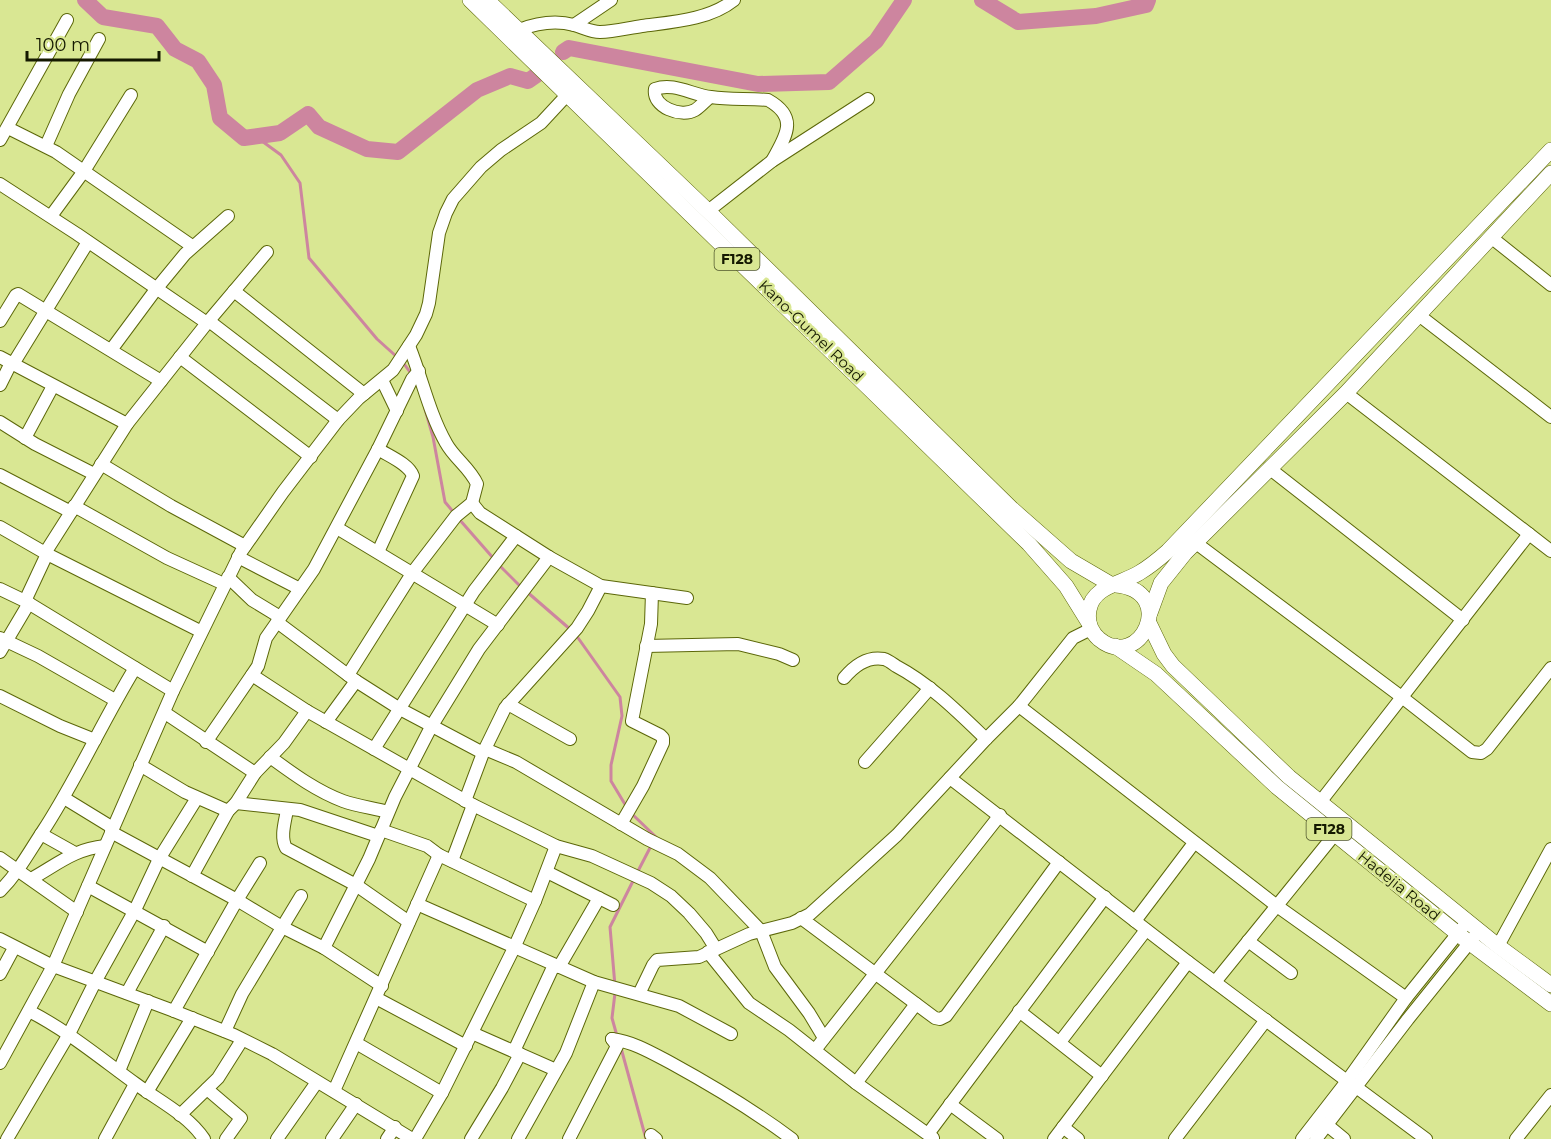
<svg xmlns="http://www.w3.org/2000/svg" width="1551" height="1139" viewBox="0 0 1551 1139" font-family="Montserrat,sans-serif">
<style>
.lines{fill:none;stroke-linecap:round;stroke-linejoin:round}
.stream{stroke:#cd859f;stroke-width:3}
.river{stroke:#cd859f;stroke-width:16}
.minor-casing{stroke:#5c6709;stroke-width:14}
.major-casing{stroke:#5c6709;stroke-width:16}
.minor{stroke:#fff;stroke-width:12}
.major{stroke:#fff;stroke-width:15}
.labels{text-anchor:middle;stroke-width:5;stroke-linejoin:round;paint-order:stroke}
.shield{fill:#d9e793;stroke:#50572c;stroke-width:1.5}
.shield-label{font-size:14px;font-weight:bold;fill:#151900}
.street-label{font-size:15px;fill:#151900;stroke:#d9e793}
</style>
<rect width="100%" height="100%" fill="#d9e793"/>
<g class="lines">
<g class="stream">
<polyline points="255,136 281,155 300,183 309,258 377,339 397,357"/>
<polyline points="402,361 412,375"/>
<polyline points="425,409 433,437 445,502 455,514"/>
<polyline points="459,519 494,559"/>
<polyline points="498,564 521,587"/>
<polyline points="526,591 571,630"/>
<polyline points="576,635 620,697 622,716 611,765 611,781 626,806"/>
<polyline points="632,814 656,837 655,838"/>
<polyline points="637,873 652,844"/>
<polyline points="615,986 610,927 634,879"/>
<polyline points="615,993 612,1018 617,1036"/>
<polyline points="621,1048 646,1139"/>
</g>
<g class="river">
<polyline points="85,0 103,17 157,26 175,49 198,61 214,85 220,118 244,138 280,133 308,114 319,127 367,149 398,152 477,90 510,76 528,81 538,74"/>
<polyline points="982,0 1018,22 1096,16 1146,5 1148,0"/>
<polyline points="563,52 569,48 758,84 829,82 876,41 904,0"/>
</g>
<g class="minor-casing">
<g id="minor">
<polyline points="574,25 611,0"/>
<path d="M 519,30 C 537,23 555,20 574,25 C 582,27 591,32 600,32 C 614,32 628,28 642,26 C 672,22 709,20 734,0"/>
<path d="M 710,97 C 705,101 700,107 695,110 C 681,118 652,107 655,89 C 674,82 692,95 711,97 C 730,100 749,98 768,100 C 800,118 785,137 772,161"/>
<polyline points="8,128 56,152 192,246"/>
<polyline points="0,140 67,20"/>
<polyline points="46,146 69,94 99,39"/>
<polyline points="0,184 77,234 207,323"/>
<polyline points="708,211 772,161 868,99"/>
<polyline points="51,216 84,171 131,95"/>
<polyline points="1492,238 1551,285"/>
<polyline points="234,291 364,394"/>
<polyline points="1420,316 1551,417"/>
<polyline points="0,321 16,295 18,294 161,381"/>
<polyline points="209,321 338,420"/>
<polyline points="111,350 157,288 185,254 228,216"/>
<polyline points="0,357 127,424"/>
<polyline points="180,357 311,457"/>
<polyline points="13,364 88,242"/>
<polyline points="382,380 397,411"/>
<polyline points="0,385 11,363"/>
<polyline points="1346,393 1551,551"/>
<polyline points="0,422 35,444 94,474"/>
<polyline points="25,438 53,386"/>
<polyline points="101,464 171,506 245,546"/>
<polyline points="1269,468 1463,620"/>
<polyline points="0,475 71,512"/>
<polyline points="472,503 480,513 549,557 601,586 687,598"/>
<polyline points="74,506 167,558 224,584"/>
<polyline points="0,527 47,554 200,631"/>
<polyline points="337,528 498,625"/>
<polyline points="1196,543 1403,698 1472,752 1481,753 1487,749 1551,668"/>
<path d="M 378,552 L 413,476 C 409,464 389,456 378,449"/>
<polyline points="45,553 127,424 207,323 267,252"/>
<polyline points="238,557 300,589"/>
<polyline points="228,577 252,600 280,617"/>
<polyline points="0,589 25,601 173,691"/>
<polyline points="25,601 47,554"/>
<polyline points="277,622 356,681 400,709 483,753"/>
<polyline points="0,638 38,656 115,700"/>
<polyline points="646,646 738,644 779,654 793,660"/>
<polyline points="0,652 29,603"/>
<polyline points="252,675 307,711 473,805 556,846 592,856 651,883 671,896 689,913 706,933 716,949"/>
<path d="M 348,675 L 413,572 L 456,516 L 472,503 L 477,484 C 470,468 454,458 446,443 C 429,413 422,378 409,346"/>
<path d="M 844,678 C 854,666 868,656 884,659 C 888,660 893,664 896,666 C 930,684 958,712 986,739"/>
<polyline points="0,696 60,726 95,740"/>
<polyline points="508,704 570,739"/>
<polyline points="1019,706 1277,906 1406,998"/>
<polyline points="165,713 255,773"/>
<polyline points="326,722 356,681"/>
<polyline points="206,742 252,675 258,666 266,638 314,569 378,449 412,379 419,371"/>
<polyline points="374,749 474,591 516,536"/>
<polyline points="485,749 516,762 647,839 678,854 710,878 761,931 775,967 809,1013 824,1038"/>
<path d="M 270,757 C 292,773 316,791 343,801 C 357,806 373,808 388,812"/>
<polyline points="865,762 930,688"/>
<polyline points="140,765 185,792 228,811"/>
<polyline points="950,778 1188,962 1347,1081"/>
<polyline points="64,798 113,828"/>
<polyline points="465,801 483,753 505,708 577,628 588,611 601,586"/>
<polyline points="1321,801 1529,534"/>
<polyline points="236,803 300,810 378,836"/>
<path d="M 287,810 C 285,822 280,837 286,848 L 356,885 L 409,922"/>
<polyline points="621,824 643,786 663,743 663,738 660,735 632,721 651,624 652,593"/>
<polyline points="381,830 427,846 439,855 535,901"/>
<polyline points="111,832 237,900 282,927 324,948 382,986"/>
<polyline points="41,834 75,853"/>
<polyline points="0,858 77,912"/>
<polyline points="452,861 473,805"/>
<polyline points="547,872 599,898 559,967"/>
<polyline points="192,876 228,811 236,803 255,773 284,743 307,711"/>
<path d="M 31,879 C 58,864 74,849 105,846"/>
<polyline points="88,886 208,952"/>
<path d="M 0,891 C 18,873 29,852 43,831 C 77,779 102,722 135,668"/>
<polyline points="599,898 613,905"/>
<polyline points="417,904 594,982 679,1006 731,1034"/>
<polyline points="801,918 935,1018 940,1019 946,1016 1059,862"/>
<polyline points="1135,921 1194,843"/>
<polyline points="0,939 53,966 174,1011 234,1035 272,1054 412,1139"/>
<polyline points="1248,941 1291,973"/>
<polyline points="1498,946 1551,849"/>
<polyline points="324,948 369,859 395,797 431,727 479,649 549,557"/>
<polyline points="708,952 749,1003 789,1030 856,1083 933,1138"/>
<polyline points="0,974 14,948"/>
<polyline points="1215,982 1335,834"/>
<polyline points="127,993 164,926"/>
<polyline points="639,994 653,965 657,960 699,957 749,934 792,923 810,914 897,835 986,739 1019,706 1073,638 1091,629"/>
<polyline points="376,998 466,1046"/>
<path d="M 29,1011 C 68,1031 100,1058 136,1084 C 159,1101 188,1115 204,1139"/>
<polyline points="174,1011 237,900 260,863"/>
<polyline points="1019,1011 1102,1076"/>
<polyline points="225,1031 242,994 301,896"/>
<polyline points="472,1033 556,1070"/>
<path d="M 612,1039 C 634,1042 652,1053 671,1063 C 713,1086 753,1110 792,1139"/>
<polyline points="1060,1042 1146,930"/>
<polyline points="356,1043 442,1093"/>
<polyline points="815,1050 1000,815"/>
<polyline points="514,1051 554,965"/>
<polyline points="0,1063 53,966 173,691 241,552 283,492 338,420 359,398 393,370 416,335 426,314 429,303 439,233 446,213 453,199 481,167 501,150 541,123 567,95"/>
<polyline points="119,1071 148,1001"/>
<polyline points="856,1083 916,1004"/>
<polyline points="1356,1087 1426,1139"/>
<polyline points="207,1089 241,1118 226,1139"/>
<polyline points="334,1091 439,855"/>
<polyline points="147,1092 192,1018"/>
<polyline points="950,1104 997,1139"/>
<polyline points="180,1115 218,1078 242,1040"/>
<polyline points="1327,1125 1344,1139"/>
<polyline points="1063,1127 1078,1139"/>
<polyline points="928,1134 1105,897"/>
<polyline points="651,1135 656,1139"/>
<polyline points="7,1139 69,1034 95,982 135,910 159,859 197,798"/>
<polyline points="105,1139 135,1084"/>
<polyline points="277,1139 317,1082"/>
<polyline points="332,1139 356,1104"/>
<polyline points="387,1139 395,1127"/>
<polyline points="415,1139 442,1093 514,948 535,901 556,846"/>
<polyline points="471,1139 502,1088 520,1054"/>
<polyline points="518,1139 566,1053 594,982"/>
<polyline points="569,1139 617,1046 612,1039"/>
<polyline points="1054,1139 1188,962"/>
<polyline points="1175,1139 1266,1020"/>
<polyline points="1302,1139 1347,1081 1406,998 1463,927"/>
<polyline points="1316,1139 1408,1019 1474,937"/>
<polyline points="1516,1139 1551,1095"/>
</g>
</g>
<g class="major-casing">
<g id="major">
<polyline points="470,0 1029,544 1066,586 1089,623"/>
<polyline points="487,0 708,211 1012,509 1071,561 1112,585"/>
<path d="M 1116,585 C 1179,591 1140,673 1099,639 C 1091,632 1087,621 1089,610 C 1093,586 1121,584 1139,573 C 1149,567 1159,559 1168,551 L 1551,150"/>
<polyline points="1150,613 1161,583 1185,553 1346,393 1551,173"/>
<polyline points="1149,623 1164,654 1173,666 1289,777 1498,946 1551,985"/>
<polyline points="1115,646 1156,674 1277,787 1458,934 1551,1004"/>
</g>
</g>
<use href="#minor" class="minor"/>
<use href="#major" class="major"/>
</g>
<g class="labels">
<g class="shield">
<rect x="714.5" y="248" width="45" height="22" rx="4.5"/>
<rect x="1306.5" y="818" width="45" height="22" rx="4.5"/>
</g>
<g class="shield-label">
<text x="737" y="264">F128</text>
<text x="1329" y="834">F128</text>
</g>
<g class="street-label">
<text transform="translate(811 331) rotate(44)" y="5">Kano-Gumel Road</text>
<text transform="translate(1399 886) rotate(39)" y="5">Hadejia Road</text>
</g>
</g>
<path d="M27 51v9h132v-9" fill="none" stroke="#151900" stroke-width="3"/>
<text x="36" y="51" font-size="18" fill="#151900" stroke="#d9e793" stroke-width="4.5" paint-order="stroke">100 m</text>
</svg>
